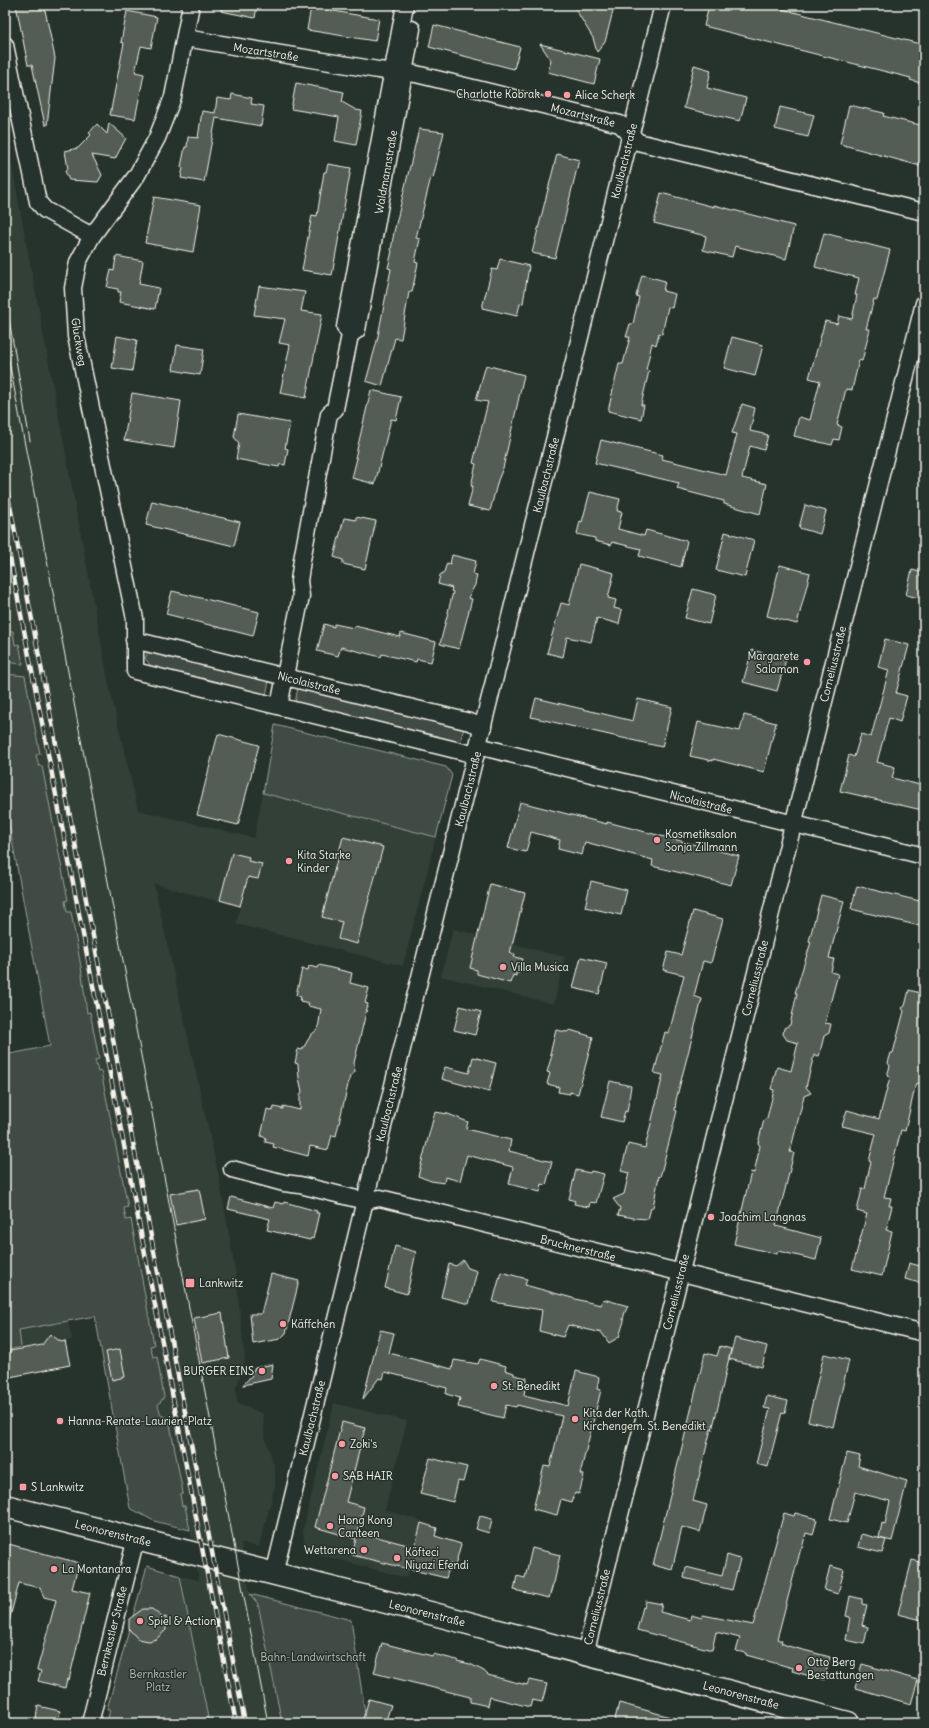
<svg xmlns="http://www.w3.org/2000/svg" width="929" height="1728" viewBox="0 0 929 1728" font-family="Delius,sans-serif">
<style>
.built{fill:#333f39}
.green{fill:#414b45;stroke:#9a9e96}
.building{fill:#525c55;stroke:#f4f1e8}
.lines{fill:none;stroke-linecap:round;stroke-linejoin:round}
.minor-casing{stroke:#f4f1e8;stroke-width:19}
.secondary-casing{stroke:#f4f1e8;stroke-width:25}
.minor{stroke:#26332d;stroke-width:16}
.secondary{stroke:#26332d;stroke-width:22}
.tram{stroke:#f4f1e8;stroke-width:1}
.rail-casing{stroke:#f4f1e8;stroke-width:4.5}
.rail{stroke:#26332d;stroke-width:3;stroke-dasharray:9;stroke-linecap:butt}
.poi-dot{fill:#ff9aa2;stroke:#26332d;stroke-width:1.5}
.labels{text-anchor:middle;stroke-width:3;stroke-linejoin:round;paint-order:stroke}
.street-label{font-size:11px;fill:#f4f1e8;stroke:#26332d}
.poi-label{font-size:11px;fill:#f4f1e8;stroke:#26332d;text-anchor:start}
.park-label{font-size:11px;fill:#bebfb7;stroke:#26332d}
</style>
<rect width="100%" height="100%" fill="#26332d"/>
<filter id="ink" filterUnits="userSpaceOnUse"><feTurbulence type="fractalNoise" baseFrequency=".025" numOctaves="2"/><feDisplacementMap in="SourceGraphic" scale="8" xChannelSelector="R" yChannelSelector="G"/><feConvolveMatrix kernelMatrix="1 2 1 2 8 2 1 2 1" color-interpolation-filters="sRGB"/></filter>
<g filter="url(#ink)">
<g class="built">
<polygon points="5,129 109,685 138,810 254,838 263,793 436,837 403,966 236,924 240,907 154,884 219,1177 236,1275 245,1360 236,1388 237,1402 263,1414 264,1433 275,1469 275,1486 259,1547 241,1543 250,1594 258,1604 282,1723 209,1723 180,1576 199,1580 190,1530 179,1513 160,1410 5,728 5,631 8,631 5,614"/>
<polygon points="453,929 565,957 554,1004 441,976"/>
<polygon points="68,1321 72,1340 65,1341 70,1365 13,1377 5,1406 5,1351 21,1347 19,1330"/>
<polygon points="334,1403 407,1421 385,1510 422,1521 407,1578 306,1551 305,1549 303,1530"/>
</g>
<g class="green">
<polygon points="5,631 13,631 15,645 19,644 23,664 5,662"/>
<polygon points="149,650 269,681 266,695 265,696 153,669 145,658"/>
<polygon points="5,674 25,676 40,754 36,755 39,766 42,766 68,900 65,901 67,912 71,912 81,967 87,1013 90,1012 99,1059 95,1060 98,1072 101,1071 128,1207 124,1208 126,1220 131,1219 154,1345 150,1346 153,1357 157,1356 164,1397 158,1405 161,1415 169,1419 183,1493 180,1494 182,1506 185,1506 190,1530 154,1521 130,1508 95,1316 19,1330 21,1347 5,1351 5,1055 50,1046 5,802"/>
<polygon points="298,687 464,728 460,742 459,743 295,703"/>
<polygon points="275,725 446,767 452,775 436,837 263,793"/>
<polygon points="147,1566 180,1576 209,1723 107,1723 110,1709 107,1709"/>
<polygon points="250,1594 351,1620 365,1713 363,1718 366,1720 366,1723 282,1723 258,1604"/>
</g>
<g class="building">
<polygon points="16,5 44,5 55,58 47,125 45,125 32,65 28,65"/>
<polygon points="221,5 257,5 255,18 221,11"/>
<polygon points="573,5 603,5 614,7 605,42 597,52 593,38"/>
<polygon points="709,5 766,5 924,45 924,84 910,80 911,78 704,26"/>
<polygon points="311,7 379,19 375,41 307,30"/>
<polygon points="127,11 157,17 151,48 141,46 135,72 144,74 135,119 110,115 124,43 121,42"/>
<polygon points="434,25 520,47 514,69 429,47"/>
<polygon points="540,44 600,59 594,84 548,72 551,60"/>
<polygon points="694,65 711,70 707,88 746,98 740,121 684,108"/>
<polygon points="296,83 344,92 342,102 356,110 362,111 356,145 335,141 339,117 291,109"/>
<polygon points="232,94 252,98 251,104 264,106 261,126 216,118 204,182 181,178 183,168 181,167 185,147 187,147 188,137 198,138 202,111 215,113 217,98 231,100"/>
<polygon points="849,105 884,113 883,116 924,126 924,167 840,144"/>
<polygon points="780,107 814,115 808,137 775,129"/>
<polygon points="109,123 126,138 115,159 92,155 102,175 98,182 69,180 65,171 68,169 65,151 78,148 91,135 89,133 97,124 107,134"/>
<polygon points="419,129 444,132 433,178 431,177 416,238 420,239 415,262 418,263 412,292 409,292 401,339 395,338 382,386 366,381 377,341 391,269 388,268 392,251 391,250 394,232"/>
<polygon points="557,154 579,160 555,258 532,253"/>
<polygon points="328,164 351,168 332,275 302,270 312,215 317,216 324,172 326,172"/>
<polygon points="661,193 714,207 714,205 794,226 786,259 735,246 732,257 703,250 706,236 654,223"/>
<polygon points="154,197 201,205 193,252 145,243"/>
<polygon points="824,233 890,250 877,300 874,299 866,329 870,329 862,361 859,360 852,390 846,389 837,425 842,427 839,440 834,439 832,445 794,436 799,417 810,420 820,381 809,378 825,321 837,324 839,316 852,319 857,295 855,295 859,278 815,267"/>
<polygon points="116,256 143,261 139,284 159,288 155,309 119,302 121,292 118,292 118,289 107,287 111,270 114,271"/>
<polygon points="500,259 529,266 523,303 520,304 517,316 482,308 492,269 497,270"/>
<polygon points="642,275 665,281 663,291 675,294 672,308 668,307 662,334 659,333 656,345 652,343 646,370 649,371 641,405 644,405 641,419 608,411 619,364 623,364 630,337 626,337 630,324 633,324 639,297 636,296"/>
<polygon points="259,286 305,292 301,311 322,314 306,398 280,393 290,345 279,343 285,319 254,315"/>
<polygon points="117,336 137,340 132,371 112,368"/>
<polygon points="732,337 763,345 755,376 724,368"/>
<polygon points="177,345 204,349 200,375 173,370"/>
<polygon points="486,365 524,375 503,468 498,480 490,511 468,506 473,486 471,486 476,464 473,463 488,402 476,400"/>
<polygon points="371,390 401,397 396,420 391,419 375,484 352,478 357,458 355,458"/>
<polygon points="132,393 181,401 174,448 124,440"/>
<polygon points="742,404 755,408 750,431 768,435 764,450 750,446 742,478 767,484 760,514 724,504 724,501 677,489 679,483 595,463 601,440 663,455 662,459 726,475 737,434 732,433"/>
<polygon points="238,414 290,423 285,448 288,449 285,465 280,464 279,467 236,459 239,443 234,437"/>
<polygon points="590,492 620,499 617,511 622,512 618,529 644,536 646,530 687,541 681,567 639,556 641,549 612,542 611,545 595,541 595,538 577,534 580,521 582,522"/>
<polygon points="152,501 240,522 234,546 146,525"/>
<polygon points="805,505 826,511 820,534 799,528"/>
<polygon points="356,517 376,521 365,569 343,564 343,560 334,557 344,518 356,520"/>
<polygon points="725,532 754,540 745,577 716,570"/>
<polygon points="452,555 476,561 473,574 477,575 475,585 468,598 472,599 459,649 440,644 453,592 451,591 452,588 438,584 440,575 444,572 447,563 450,564"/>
<polygon points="579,564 614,573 608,598 616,600 614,608 622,610 619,624 597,618 591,642 567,637 563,657 547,653 561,603 569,605"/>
<polygon points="780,565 810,573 797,624 767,616"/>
<polygon points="912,570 924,573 924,599 906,595"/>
<polygon points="693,589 716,595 709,624 685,618"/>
<polygon points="172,591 259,612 253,636 166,614"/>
<polygon points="324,624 334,627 334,624 354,628 355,626 400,637 401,633 436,642 431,662 417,659 416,662 382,654 381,657 341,647 338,656 317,651"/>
<polygon points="885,639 909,645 896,693 907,696 900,722 889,718 877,762 895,767 892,778 924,786 924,809 922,810 840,791 849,755 854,757 861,734 871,737 889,670 878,667"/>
<polygon points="752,650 786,659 777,691 743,682"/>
<polygon points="536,698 633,721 638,699 672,707 662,747 531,717"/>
<polygon points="744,715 776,723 764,772 713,759 713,761 690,756 698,722 740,731"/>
<polygon points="218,734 259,745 238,825 197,815"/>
<polygon points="520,802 607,824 607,822 739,856 731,885 652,866 653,860 585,842 582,855 558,849 560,840 531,832 526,852 508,848"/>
<polygon points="343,837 383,847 357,944 338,939 342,922 322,917"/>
<polygon points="232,853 249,857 248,861 262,864 258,879 248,877 240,906 220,900"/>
<polygon points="591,881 627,890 621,915 585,907"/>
<polygon points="490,884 525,893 510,953 515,954 514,957 523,959 519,973 516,973 516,976 513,975 510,983 477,974 477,970 470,968"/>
<polygon points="857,886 924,902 924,927 851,909"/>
<polygon points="821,895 844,901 829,958 834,959 831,972 838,974 825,1023 831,1024 829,1033 824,1036 819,1056 814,1055 806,1087 811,1093 804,1096 790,1152 794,1153 776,1226 821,1238 816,1260 778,1251 777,1254 734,1244 751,1172 754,1173 760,1146 758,1143 764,1120 767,1118 774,1090 771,1089 777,1067 791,1071 798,1043 787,1040 783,1034 784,1028 790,1025 797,993 795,993 811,942 809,941"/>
<polygon points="693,911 723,919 711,963 703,961 694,996 702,999 676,1100 675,1110 677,1111 660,1177 659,1176 653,1207 651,1208 648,1219 634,1218 618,1215 620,1208 613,1199 624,1194 629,1173 621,1171 628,1144 645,1148 663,1075 654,1073 665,1032 669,1033 684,975 663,970 668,952 681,955"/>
<polygon points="581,957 607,963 599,994 573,988"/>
<polygon points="319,965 352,973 350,983 369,988 365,1003 368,1004 354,1063 355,1072 350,1076 336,1136 332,1135 328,1150 310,1146 308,1156 273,1147 274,1144 265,1142 266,1138 261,1136 267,1109 273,1111 274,1107 283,1109 283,1106 300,1110 300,1096 302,1091 299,1078 298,1064 295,1063 298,1049 302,1050 311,1035 318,1029 321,1009 308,1006 309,1003 300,1001 301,997 296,995 302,969 308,970 309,966 318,968"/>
<polygon points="909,990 924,994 924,1071 921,1084 916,1083 905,1131 901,1130 884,1197 891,1198 889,1206 892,1206 886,1230 892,1231 882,1276 852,1269 867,1214 857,1211 862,1189 865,1189 871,1162 869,1161 876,1134 842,1126 847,1110 879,1119 890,1077 887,1076 890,1066 888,1063 891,1053 893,1053 904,1011 902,1008 905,1006"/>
<polygon points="460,1006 481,1012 475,1035 454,1030"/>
<polygon points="556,1030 567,1032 570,1030 593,1037 578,1094 570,1092 570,1094 558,1092 559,1087 547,1084 550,1073 547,1072 552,1055 550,1054"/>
<polygon points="473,1057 496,1063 489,1092 442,1079 445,1067 469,1073"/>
<polygon points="610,1081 631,1086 627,1112 625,1111 622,1122 601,1117"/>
<polygon points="435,1112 448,1114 468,1122 466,1129 511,1140 509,1151 552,1162 546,1185 542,1184 540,1192 509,1184 513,1167 467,1155 460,1181 445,1177 444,1183 431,1181 418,1176"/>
<polygon points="576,1170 590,1173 591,1171 604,1174 596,1203 590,1202 589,1207 574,1204 575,1201 569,1199"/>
<polygon points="199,1189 205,1219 176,1225 170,1194"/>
<polygon points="231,1197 273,1208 275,1202 283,1204 284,1202 317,1211 316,1213 319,1213 313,1239 311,1238 310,1240 267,1230 270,1219 228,1209"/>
<polygon points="395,1246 416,1252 407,1294 385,1288"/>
<polygon points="463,1260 468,1268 477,1271 469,1304 441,1297 449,1264 456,1266"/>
<polygon points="909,1263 924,1267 924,1284 905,1279"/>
<polygon points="501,1272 527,1279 525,1285 583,1301 601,1305 603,1299 628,1306 625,1312 623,1319 624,1321 619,1337 609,1343 602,1333 568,1325 563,1337 539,1331 542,1310 493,1302"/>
<polygon points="271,1274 299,1281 286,1333 280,1339 253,1344 250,1314 261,1314"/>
<polygon points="222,1313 229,1358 202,1363 194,1318"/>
<polygon points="380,1330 394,1333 389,1353 452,1369 454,1360 478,1364 480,1359 506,1366 505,1370 514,1373 514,1375 527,1378 524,1395 568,1406 576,1371 599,1377 597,1389 601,1390 580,1474 584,1475 579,1494 575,1493 572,1502 561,1499 557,1515 533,1509 544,1466 550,1467 562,1416 517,1405 516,1407 506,1405 503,1418 458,1407 460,1398 446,1394 447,1388 385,1372 383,1379 379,1378 363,1399"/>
<polygon points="50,1334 61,1342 65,1341 70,1365 5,1378 5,1352 42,1345"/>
<polygon points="735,1338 767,1346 762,1367 729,1359"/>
<polygon points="720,1346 731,1349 717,1411 712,1430 711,1429 693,1501 707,1505 700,1532 682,1527 672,1570 653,1565 705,1353 717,1356"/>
<polygon points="120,1349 125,1377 112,1380 106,1352"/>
<polygon points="824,1354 849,1360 833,1427 808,1421"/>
<polygon points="273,1364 271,1379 243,1385 252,1375 251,1374 255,1368"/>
<polygon points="767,1396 788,1401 785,1413 782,1412 768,1467 756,1464 770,1409 764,1408"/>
<polygon points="342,1422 365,1428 346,1502 364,1507 358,1532 415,1547 421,1523 437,1528 435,1536 461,1544 455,1566 450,1564 446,1578 352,1555 356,1539 315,1527"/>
<polygon points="847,1453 860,1456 858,1466 907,1481 892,1541 879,1538 882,1523 885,1524 890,1501 855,1492 847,1523 830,1519"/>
<polygon points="430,1458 467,1467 463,1482 458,1481 453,1502 420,1494"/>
<polygon points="784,1513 794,1516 795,1513 817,1519 813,1535 806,1533 802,1548 801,1548 777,1639 782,1641 781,1643 788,1646 830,1657 824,1680 792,1671 793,1668 746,1655 746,1653 736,1651 740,1638 716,1632 712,1650 637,1630 643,1607 644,1608 646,1601 662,1604 660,1612 690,1620 691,1615 702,1618 703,1615 753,1625"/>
<polygon points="480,1516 492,1519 489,1533 476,1529"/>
<polygon points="861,1534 886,1540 882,1553 858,1547"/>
<polygon points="5,1543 79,1563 72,1589 90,1593 69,1680 67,1679 65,1688 38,1681 41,1671 37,1670 56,1600 44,1597 40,1588 19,1583 9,1621 5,1621"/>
<polygon points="532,1548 560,1555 554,1583 553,1584 549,1598 514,1590 517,1576 525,1578"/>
<polygon points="727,1555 740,1559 732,1590 684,1578 686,1567 722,1576"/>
<polygon points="912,1560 924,1563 924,1611 922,1620 898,1614"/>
<polygon points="830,1566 844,1570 838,1594 824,1590"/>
<polygon points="850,1596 862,1599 862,1604 867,1605 862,1625 868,1627 864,1644 846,1640 850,1617 846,1616"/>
<polygon points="143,1609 152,1609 163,1618 166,1617 166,1630 156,1639 149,1641 138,1639 129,1629 129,1619"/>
<polygon points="382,1643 432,1656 433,1654 457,1660 457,1661 470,1664 484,1671 488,1675 514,1682 527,1685 529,1680 547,1684 542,1702 532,1700 530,1707 490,1697 488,1706 470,1702 470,1697 374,1673"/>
<polygon points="862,1664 918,1680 911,1704 855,1688"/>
<polygon points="369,1699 391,1705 385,1723 379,1723 363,1719"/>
<polygon points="619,1703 678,1719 678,1723 614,1723"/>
<polygon points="38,1706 60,1711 57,1723 35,1723"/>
</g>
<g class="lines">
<g class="minor-casing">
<g id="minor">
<polyline points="191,5 173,97 157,138 137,175 92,236 78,262 73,288 76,336 135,619 135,671 476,755"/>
<polyline points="185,38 378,70 416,74 620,124 638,142 924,212"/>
<polyline points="5,45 38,202 45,210 92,236"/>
<polyline points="350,335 357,330 412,29"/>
<polyline points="134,640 470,722 483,727"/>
<polyline points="279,706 301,596 299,581 302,560 329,414 335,409 350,335 345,327 405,5"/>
<polyline points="478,746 924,856"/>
<polyline points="232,1169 284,1183 300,1185 365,1201 380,1198 924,1333"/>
<polyline points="274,1574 398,1065 663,5"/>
<polyline points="585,1654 924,303"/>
<polyline points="90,1723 136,1538"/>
</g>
</g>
<g class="secondary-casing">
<polyline id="secondary" points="5,1506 430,1613 848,1723"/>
</g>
<use href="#minor" class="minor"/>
<use href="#secondary" class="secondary"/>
<g class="tram">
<polyline points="5,296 30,441"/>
<polyline points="5,340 268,1723"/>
</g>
<g class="rail-casing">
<g id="rail">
<polyline points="5,480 245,1723"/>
<polyline points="5,532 236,1723"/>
</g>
</g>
<use href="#rail" class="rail"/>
</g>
</g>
<g class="poi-dot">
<circle cx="548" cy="94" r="4"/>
<circle cx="567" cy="95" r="4"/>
<circle cx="807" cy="662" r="4"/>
<circle cx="657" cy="840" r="4"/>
<circle cx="289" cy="861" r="4"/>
<circle cx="503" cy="967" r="4"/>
<circle cx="711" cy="1217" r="4"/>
<rect x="185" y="1278" width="10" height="10" rx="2"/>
<circle cx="283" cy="1324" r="4"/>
<circle cx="262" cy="1371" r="4"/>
<circle cx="494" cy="1386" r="4"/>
<circle cx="575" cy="1419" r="4"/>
<circle cx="60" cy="1421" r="4"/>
<circle cx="342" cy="1444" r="4"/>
<circle cx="335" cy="1476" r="4"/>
<rect x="19" y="1483" width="8" height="8" rx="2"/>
<circle cx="330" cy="1526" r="4"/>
<circle cx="364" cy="1550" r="4"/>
<circle cx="397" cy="1558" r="4"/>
<circle cx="54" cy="1569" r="4"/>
<circle cx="140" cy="1621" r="4"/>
<circle cx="799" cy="1668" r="4"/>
</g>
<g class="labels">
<g class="street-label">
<text transform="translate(266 52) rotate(9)" y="4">Mozartstraße</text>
<text transform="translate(583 115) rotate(14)" y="4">Mozartstraße</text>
<text transform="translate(624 161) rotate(-76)" y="4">Kaulbachstraße</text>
<text transform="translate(386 172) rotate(-80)" y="4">Waldmannstraße</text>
<text transform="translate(79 342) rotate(81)" y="4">Gluckweg</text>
<text transform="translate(546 475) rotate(-76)" y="4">Kaulbachstraße</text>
<text transform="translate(833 664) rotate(-76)" y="4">Corneliusstraße</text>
<text transform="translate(309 683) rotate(14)" y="4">Nicolaistraße</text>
<text transform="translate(468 789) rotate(-76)" y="4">Kaulbachstraße</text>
<text transform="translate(701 802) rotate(14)" y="4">Nicolaistraße</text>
<text transform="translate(755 978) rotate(-76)" y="4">Corneliusstraße</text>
<text transform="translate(389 1104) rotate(-76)" y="4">Kaulbachstraße</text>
<text transform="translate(578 1248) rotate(14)" y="4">Brucknerstraße</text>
<text transform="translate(676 1292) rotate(-76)" y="4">Corneliusstraße</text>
<text transform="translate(312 1418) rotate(-76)" y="4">Kaulbachstraße</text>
<text transform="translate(113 1533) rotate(14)" y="4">Leonorenstraße</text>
<text transform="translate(597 1607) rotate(-76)" y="4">Corneliusstraße</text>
<text transform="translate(427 1613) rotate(14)" y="4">Leonorenstraße</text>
<text transform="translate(112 1631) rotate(-76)" y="4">Bernkastler Straße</text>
<text transform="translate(741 1695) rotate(15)" y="4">Leonorenstraße</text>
</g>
<g class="poi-label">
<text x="540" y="98" text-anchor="end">Charlotte Kobrak</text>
<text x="575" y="99">Alice Scherk</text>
<text x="799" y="660" text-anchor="end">Margarete<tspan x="799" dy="13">Salomon</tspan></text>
<text x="665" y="838">Kosmetiksalon<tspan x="665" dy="13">Sonja Zillmann</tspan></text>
<text x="297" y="859">Kita Starke<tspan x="297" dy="13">Kinder</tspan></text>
<text x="511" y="971">Villa Musica</text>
<text x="719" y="1221">Joachim Langnas</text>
<text x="199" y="1287">Lankwitz</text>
<text x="291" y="1328">Käffchen</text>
<text x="254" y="1375" text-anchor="end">BURGER EINS</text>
<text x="502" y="1390">St. Benedikt</text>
<text x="583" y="1417">Kita der Kath.<tspan x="583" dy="13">Kirchengem. St. Benedikt</tspan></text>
<text x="68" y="1425">Hanna-Renate-Laurien-Platz</text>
<text x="350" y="1448">Zoki's</text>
<text x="343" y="1480">SAB HAIR</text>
<text x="31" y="1491">S Lankwitz</text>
<text x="338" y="1524">Hong Kong<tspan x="338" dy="13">Canteen</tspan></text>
<text x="356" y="1554" text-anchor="end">Wettarena</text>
<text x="405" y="1556">Köfteci<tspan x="405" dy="13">Niyazi Efendi</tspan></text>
<text x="62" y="1573">La Montanara</text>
<text x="148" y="1625">Spiel &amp; Action</text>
<text x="807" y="1666">Otto Berg<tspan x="807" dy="13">Bestattungen</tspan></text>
</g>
<g class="park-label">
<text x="313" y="1661">Bahn-Landwirtschaft</text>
<text x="158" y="1678">Bernkastler<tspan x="158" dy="13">Platz</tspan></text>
</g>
</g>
<rect width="929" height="1728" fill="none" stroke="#26332d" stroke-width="20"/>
<rect x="10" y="10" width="909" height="1708" fill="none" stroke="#f4f1e8" stroke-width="1.5" filter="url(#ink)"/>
</svg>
